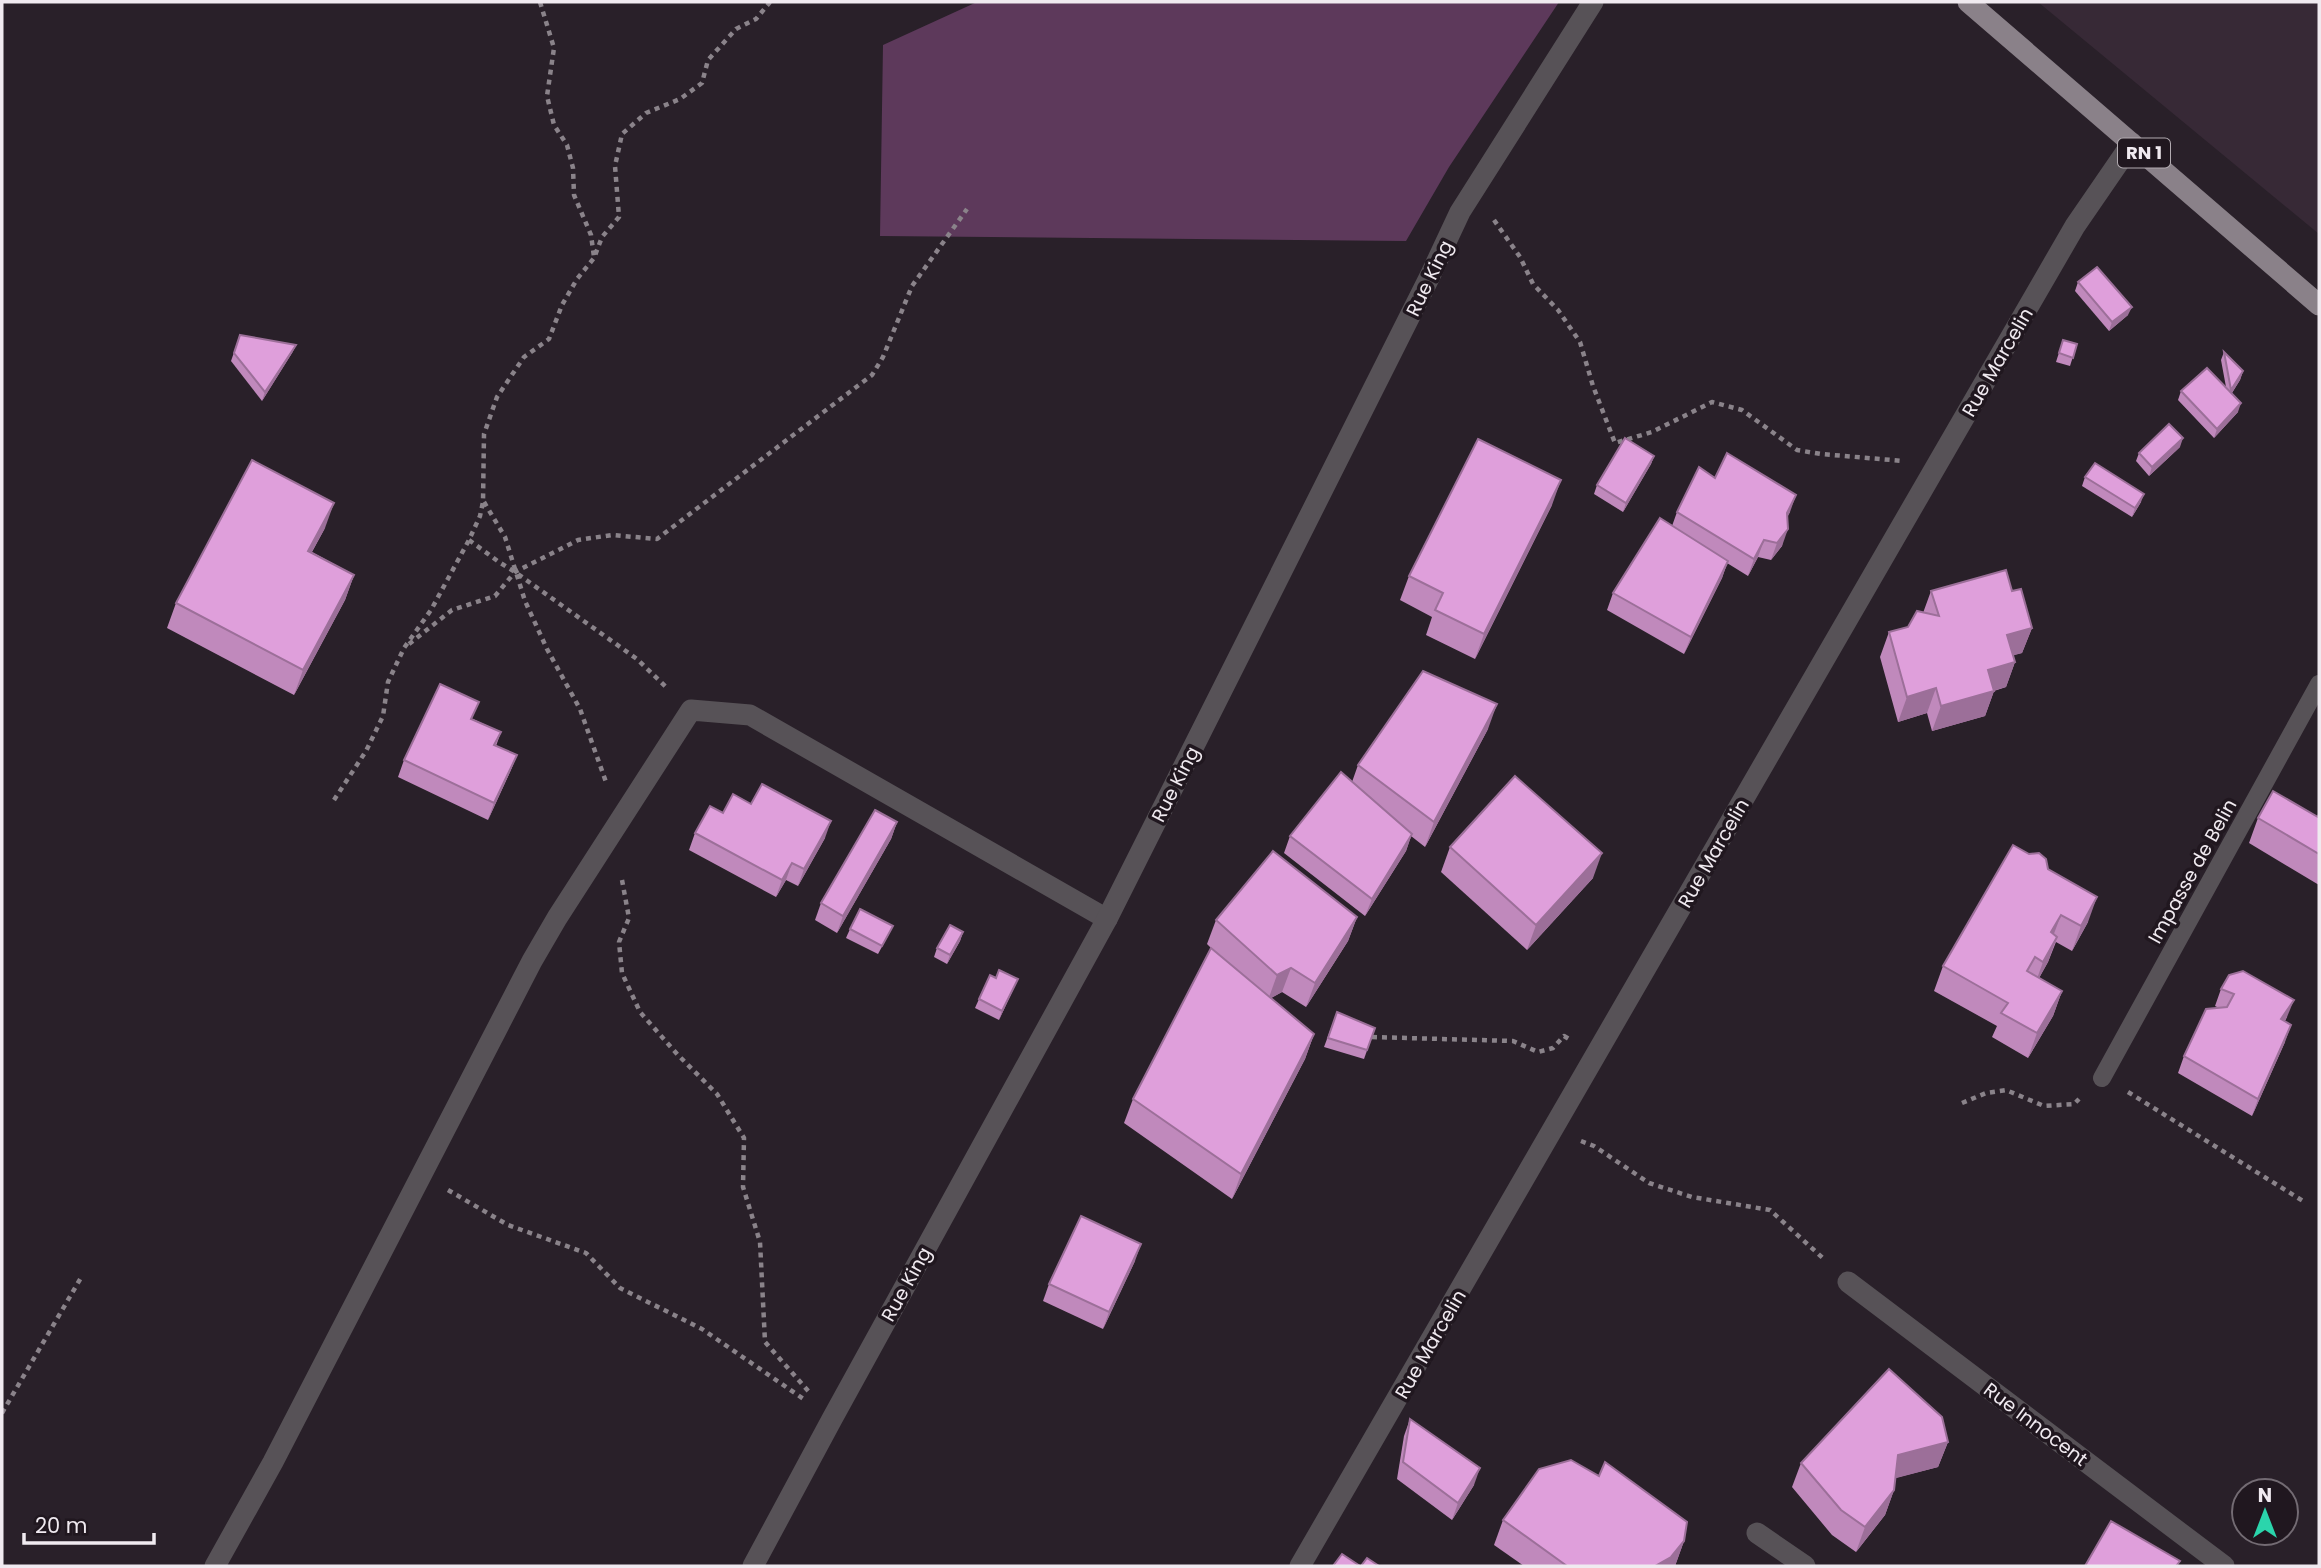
<svg xmlns="http://www.w3.org/2000/svg" width="2321" height="1568" viewBox="0 0 2321 1568" font-family="Poppins,sans-serif">
<style>
.built{fill:#372936}
.green{fill:#5d395b}
.lines{fill:none;stroke-linecap:round;stroke-linejoin:round}
.path{stroke:#8a838a;stroke-width:4.5;stroke-dasharray:5 5;stroke-linecap:butt}
.lane{stroke:#575257;stroke-width:18}
.street{stroke:#575257;stroke-width:21}
.primary{stroke:#8a8189;stroke-width:21}
.wall{fill:#c089bc}
.shaded-wall{fill:#9c6f99}
.building{fill:#df9fdb;stroke:#9c6f99;stroke-width:2}
.labels{text-anchor:middle;stroke-width:7;stroke-linejoin:round;paint-order:stroke}
.shield{fill:#20171f;stroke:#b2abb1;stroke-width:2}
.shield-label{font-size:18px;font-weight:bold;fill:#f0eaf0}
.street-label{font-size:19px;fill:#f0eaf0;stroke:#20171f}
</style>
<rect width="100%" height="100%" fill="#292029"/>
<polygon class="built" points="2038,2 2319,2 2319,234"/>
<polygon class="green" points="977,2 1559,2 1449,167 1406,241 880,236 883,45"/>
<g class="lines">
<g class="path">
<polyline points="540,2 554,48 547,96 554,125 567,145 573,168 574,195 591,235 594,257"/>
<polyline points="1494,220 1520,257 1533,284 1558,310 1580,342 1593,386 1615,443 1652,432 1712,402 1742,410 1797,450 1821,454 1903,461"/>
<polyline points="484,502 505,537 525,601 547,649 580,709 606,782"/>
<polyline points="469,540 499,562 515,572 637,659 667,688"/>
<polyline points="409,644 452,610 495,596 515,572 578,540 612,535 657,539 872,375 883,357 912,286 967,209"/>
<polyline points="334,800 366,751 383,716 388,682 404,648 431,610 469,540 480,516 483,502 484,434 497,397 524,357 549,339 562,305 577,279 594,258 602,237 619,217 615,166 622,134 646,113 680,99 702,83 708,60 736,29 756,19 770,2"/>
<polyline points="622,880 629,918 619,942 622,973 640,1012 678,1055 717,1094 744,1138 743,1187 760,1242 765,1342 809,1392"/>
<polyline points="1372,1037 1513,1041 1538,1052 1553,1048 1564,1036 1569,1039"/>
<polyline points="2128,1092 2303,1201"/>
<polyline points="1962,1103 1986,1093 2006,1090 2044,1106 2074,1104 2079,1099"/>
<polyline points="1581,1141 1594,1146 1649,1183 1692,1197 1770,1210 1825,1260"/>
<polyline points="448,1190 508,1225 586,1253 620,1288 702,1329 805,1400"/>
<polyline points="2,1413 82,1276"/>
</g>
<polyline class="lane" points="2102,1078 2319,684"/>
<g class="street">
<polyline points="1848,1282 2224,1566"/>
<polyline points="1757,1533 1805,1566"/>
<polyline points="215,1566 273,1462 532,961 557,918 691,710 750,715 1107,919"/>
<polyline points="753,1566 832,1419 1107,919 1430,276 1460,212 1593,2"/>
<polyline points="1300,1566 2075,226 2132,143"/>
</g>
<polyline class="primary" points="1968,2 2319,305"/>
</g>
<g class="wall">
<polygon points="2078,282 2128,315 2109,331 2075,291"/>
<polygon points="240,335 296,345 292,353 262,401 231,361"/>
<polygon points="2063,340 2077,344 2070,366 2056,362"/>
<polygon points="2224,352 2243,371 2240,380 2232,393 2238,412 2214,438 2178,400 2181,391 2226,387 2221,360"/>
<polygon points="2180,447 2149,476 2136,461 2139,453"/>
<polygon points="1654,456 1651,464 1623,512 1594,494 1597,485"/>
<polygon points="2085,477 2141,502 2132,517 2082,486"/>
<polygon points="1715,478 1790,512 1787,517 1782,546 1771,560 1758,557 1748,576 1727,563 1722,578 1684,654 1607,610 1613,593 1672,526 1677,512"/>
<polygon points="1552,505 1475,659 1426,635 1432,617 1400,600 1409,576"/>
<polygon points="325,528 312,552 354,575 345,600 294,695 167,628 176,603"/>
<polygon points="1931,591 2012,591 2032,628 2022,653 2013,655 2015,662 2006,687 1994,691 1985,716 1932,731 1927,713 1898,722 1880,657 1889,632 1908,627 1923,613"/>
<polygon points="473,719 501,732 496,746 517,755 510,772 488,820 398,777 404,760"/>
<polygon points="1488,729 1425,847 1411,836 1406,851 1365,916 1284,853 1290,836 1352,782 1358,765"/>
<polygon points="751,804 825,838 798,886 786,880 776,897 689,850 695,833 723,813"/>
<polygon points="2319,814 2319,885 2249,843 2258,818 2318,817"/>
<polygon points="897,822 891,839 837,933 815,920 821,903"/>
<polygon points="1450,847 1593,878 1527,950 1441,872"/>
<polygon points="2029,854 2048,869 2088,922 2072,951 2056,942 2048,962 2039,978 2062,991 2053,1016 2028,1058 1992,1037 1997,1026 1934,991 1943,966"/>
<polygon points="1357,917 1348,941 1306,1007 1282,992 1271,998 1314,1034 1305,1059 1232,1199 1124,1123 1133,1099 1211,948 1207,944 1216,920"/>
<polygon points="850,929 889,934 878,954 846,938"/>
<polygon points="963,932 960,941 947,964 934,957 937,948"/>
<polygon points="996,978 1018,979 999,1020 975,1008 979,999"/>
<polygon points="2221,989 2287,1017 2285,1021 2285,1042 2252,1116 2178,1073 2184,1056 2219,1008 2215,1006"/>
<polygon points="1337,1012 1375,1028 1364,1059 1324,1047"/>
<polygon points="1135,1261 1103,1329 1043,1301 1049,1284"/>
<polygon points="1410,1419 1474,1485 1452,1520 1397,1479 1404,1436"/>
<polygon points="1948,1442 1938,1467 1895,1478 1894,1490 1885,1515 1856,1552 1832,1535 1792,1487 1801,1463"/>
<polygon points="1503,1520 1684,1541 1675,1566 1524,1566 1494,1545"/>
</g>
<g class="shaded-wall">
<polygon points="2132,307 2128,315 2109,331 2112,322"/>
<polygon points="296,345 292,353 262,401 265,392"/>
<polygon points="2243,371 2240,380 2228,399 2231,390"/>
<polygon points="2241,403 2238,412 2214,438 2217,429"/>
<polygon points="2183,438 2180,447 2149,476 2152,467"/>
<polygon points="1654,456 1651,464 1623,512 1626,503"/>
<polygon points="1561,480 1552,505 1475,659 1484,634"/>
<polygon points="2144,494 2141,502 2132,517 2135,508"/>
<polygon points="1796,495 1790,512 1781,530 1787,513"/>
<polygon points="334,503 325,528 299,575 308,551"/>
<polygon points="1788,529 1782,546 1771,560 1777,543"/>
<polygon points="1764,540 1758,557 1748,576 1754,559"/>
<polygon points="1728,561 1722,578 1684,654 1691,637"/>
<polygon points="354,575 345,600 294,695 303,670"/>
<polygon points="2032,628 2022,653 1998,660 2007,635"/>
<polygon points="2015,662 2006,687 1979,695 1988,670"/>
<polygon points="1936,688 1927,713 1898,722 1907,697"/>
<polygon points="1994,691 1985,716 1932,731 1941,706"/>
<polygon points="1497,704 1488,729 1425,847 1434,822"/>
<polygon points="517,755 510,772 488,820 494,803"/>
<polygon points="831,821 825,838 798,886 804,869"/>
<polygon points="897,822 891,839 837,933 843,916"/>
<polygon points="1412,834 1406,851 1365,916 1372,899"/>
<polygon points="1602,853 1593,878 1527,950 1536,925"/>
<polygon points="792,863 786,880 776,897 782,880"/>
<polygon points="2097,897 2088,922 2072,951 2081,926"/>
<polygon points="2061,915 2052,939 2051,932"/>
<polygon points="1357,917 1348,941 1306,1007 1315,983"/>
<polygon points="963,932 960,941 947,964 950,955"/>
<polygon points="2057,937 2048,962 2034,987 2043,962"/>
<polygon points="1291,968 1282,992 1268,1000 1277,975"/>
<polygon points="1018,979 1014,987 999,1020 1002,1011"/>
<polygon points="2062,991 2053,1016 2028,1058 2037,1033"/>
<polygon points="2294,1000 2287,1017 2275,1036 2281,1019"/>
<polygon points="2291,1025 2285,1042 2252,1116 2258,1099"/>
<polygon points="1314,1034 1305,1059 1232,1199 1241,1174"/>
<polygon points="1141,1244 1135,1261 1103,1329 1109,1312"/>
<polygon points="1948,1442 1938,1467 1889,1480 1898,1455"/>
<polygon points="1480,1468 1474,1485 1452,1520 1458,1503"/>
<polygon points="1894,1490 1885,1515 1856,1552 1865,1527"/>
<polygon points="1684,1541 1675,1566 1655,1566"/>
</g>
<g class="building">
<polygon points="2097,267 2132,307 2112,322 2078,282"/>
<polygon points="240,335 296,345 265,392 234,353"/>
<polygon points="2063,340 2077,344 2073,358 2059,353"/>
<polygon points="2224,352 2243,371 2231,390"/>
<polygon points="2207,368 2241,403 2217,429 2181,391"/>
<polygon points="2169,424 2183,438 2152,467 2139,453"/>
<polygon points="1625,438 1654,456 1626,503 1597,485"/>
<polygon points="1478,439 1561,480 1484,634 1435,610 1443,593 1409,576"/>
<polygon points="1727,453 1796,495 1787,513 1788,529 1777,543 1764,540 1754,559 1677,512 1699,467 1715,478"/>
<polygon points="252,460 334,503 308,551 354,575 303,670 176,603"/>
<polygon points="2095,463 2144,494 2135,508 2085,477"/>
<polygon points="1660,518 1728,561 1691,637 1613,593"/>
<polygon points="2006,570 2012,591 2021,589 2032,628 2007,635 2015,662 1988,670 1994,691 1941,706 1936,688 1907,697 1889,632 1908,627 1917,611 1939,616 1931,591"/>
<polygon points="1423,671 1497,704 1434,822 1358,765"/>
<polygon points="440,684 479,702 471,719 501,732 494,745 517,755 494,803 404,760"/>
<polygon points="1341,772 1412,834 1372,899 1290,836"/>
<polygon points="1515,776 1602,853 1536,925 1450,847"/>
<polygon points="762,784 831,821 804,869 792,863 782,880 695,833 710,806 723,813 733,794 751,804"/>
<polygon points="2273,791 2318,817 2319,814 2319,854 2258,818"/>
<polygon points="875,810 897,822 843,916 821,903"/>
<polygon points="2013,845 2029,854 2039,853 2046,859 2048,869 2097,897 2081,926 2061,915 2051,932 2057,937 2043,962 2035,957 2027,971 2062,991 2037,1033 2001,1013 2008,1003 1943,966"/>
<polygon points="1273,851 1357,917 1315,983 1291,968 1277,975 1216,920"/>
<polygon points="860,909 893,926 882,946 850,929"/>
<polygon points="950,925 963,932 950,955 937,948"/>
<polygon points="1211,948 1314,1034 1241,1174 1133,1099"/>
<polygon points="999,970 1018,979 1002,1011 979,999 990,975 996,978"/>
<polygon points="2243,971 2294,1000 2281,1019 2291,1025 2258,1099 2184,1056 2206,1009 2227,1007 2234,994 2221,989 2229,975"/>
<polygon points="1337,1012 1375,1028 1367,1050 1328,1038"/>
<polygon points="1081,1216 1141,1244 1109,1312 1049,1284"/>
<polygon points="1889,1369 1942,1417 1948,1442 1898,1455 1894,1490 1865,1527 1841,1510 1801,1463"/>
<polygon points="1410,1419 1480,1468 1458,1503 1403,1462"/>
<polygon points="1571,1460 1599,1476 1605,1462 1687,1522 1684,1541 1671,1557 1655,1566 1567,1566 1503,1520 1539,1469"/>
<polygon points="2111,1521 2180,1561 2176,1566 2085,1566"/>
<polygon points="1342,1554 1360,1566 1333,1566"/>
<polygon points="1367,1558 1379,1566 1361,1566"/>
</g>
<g class="labels">
<rect class="shield" x="2118" y="138.5" width="52" height="29" rx="5"/>
<g class="shield-label">
<text x="2144" y="159">RN 1</text>
</g>
<g class="street-label">
<text transform="translate(1429 278) rotate(-64)" y="7">Rue King</text>
<text transform="translate(1997 362) rotate(-60)" y="7">Rue Marcelin</text>
<text transform="translate(1175 784) rotate(-63)" y="7">Rue King</text>
<text transform="translate(1713 853) rotate(-60)" y="7">Rue Marcelin</text>
<text transform="translate(2192 871) rotate(-61)" y="7">Impasse de Belin</text>
<text transform="translate(906 1284) rotate(-61)" y="7">Rue King</text>
<text transform="translate(1430 1344) rotate(-60)" y="7">Rue Marcelin</text>
<text transform="translate(2036 1424) rotate(37)" y="7">Rue Innocent</text>
</g>
</g>
<rect width="2321" height="1568" fill="none" stroke="#f0eaf0" stroke-width="7"/>
<g transform="translate(2265 1512)"><circle r="33" fill="#20171f" stroke="#736b73" stroke-width="2"/>
<path d="M0-5L12 26L0 18L-12 26Z" fill="#2bd5ac"/>
<text y="-10" font-size="19" font-weight="bold" text-anchor="middle" fill="#f0eaf0">N</text>
</g>
<path d="M24 1533v10h130v-10" fill="none" stroke="#f0eaf0" stroke-width="3.5"/>
<text x="35" y="1533" font-size="21" fill="#f0eaf0" stroke="#20171f" stroke-width="5" paint-order="stroke">20 m</text>
</svg>
